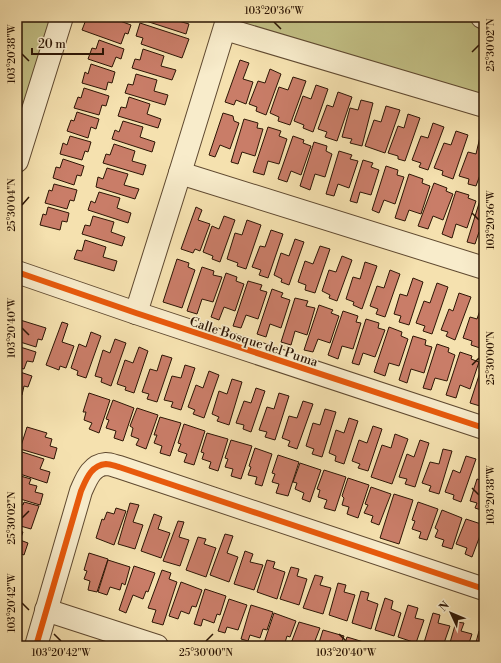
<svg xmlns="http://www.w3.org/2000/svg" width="501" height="663" viewBox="0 0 501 663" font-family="'Libre Bodoni',serif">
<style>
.green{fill:#c3c186;stroke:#786c46}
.building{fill:#c97d68;stroke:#2d1605}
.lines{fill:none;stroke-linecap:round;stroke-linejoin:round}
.street-casing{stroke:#5f4930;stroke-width:24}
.street{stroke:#f8eccb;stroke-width:22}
.cycleway-casing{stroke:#f8eccb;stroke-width:8}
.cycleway{stroke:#e8590c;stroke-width:6}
.ticks{fill:none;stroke:#2d1605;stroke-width:1.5}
.labels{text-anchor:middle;stroke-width:3;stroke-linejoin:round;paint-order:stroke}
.street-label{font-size:13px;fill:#2d1605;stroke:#f8eccb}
.neatline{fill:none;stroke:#2d1605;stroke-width:1.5}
.ticks-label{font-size:10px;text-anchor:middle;fill:#2d1605}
</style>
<rect width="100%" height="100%" fill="#f5e1af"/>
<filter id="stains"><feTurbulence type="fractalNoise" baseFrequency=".005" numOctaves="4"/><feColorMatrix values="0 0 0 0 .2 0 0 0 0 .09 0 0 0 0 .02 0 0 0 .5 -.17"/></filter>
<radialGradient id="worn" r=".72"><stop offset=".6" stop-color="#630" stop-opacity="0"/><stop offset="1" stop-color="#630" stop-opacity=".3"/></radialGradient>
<g class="green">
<polygon points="17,17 61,17 30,116 17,112"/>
<polygon points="235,17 476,17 484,24 484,101 232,25"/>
</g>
<g class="building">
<polygon points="87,17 109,17 131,25 128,34 125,33 121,44 82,30"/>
<polygon points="148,17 176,17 175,20 189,24 186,34 146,21"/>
<polygon points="140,23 189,39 182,58 141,44 143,38 136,36"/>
<polygon points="99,40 124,49 121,59 116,57 112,67 88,59 92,48 96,49"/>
<polygon points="143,49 164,56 161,66 176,70 172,80 132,68 135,59 140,60"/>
<polygon points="240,60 249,63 243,79 253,82 246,104 236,100 234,105 225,102"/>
<polygon points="91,64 115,72 112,83 108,82 106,90 82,83 85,72 88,74"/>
<polygon points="270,69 281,74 266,115 256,111 257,107 249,104 258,81 265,83"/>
<polygon points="136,74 157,80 154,91 168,95 165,105 125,93 128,84 133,85"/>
<polygon points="293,77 306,81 290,125 278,121 279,117 270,113 279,87 288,90"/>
<polygon points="316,85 328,89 313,132 303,128 304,125 294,121 303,96 311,99"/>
<polygon points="84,88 109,96 106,106 102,105 99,115 74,108 78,97 81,98"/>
<polygon points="338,92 352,97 337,141 325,137 327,132 318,129 327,105 333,107"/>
<polygon points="129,97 150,104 147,114 161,119 158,128 118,116 121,107 126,108"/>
<polygon points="361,100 373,103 362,146 350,143 352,139 342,137 350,108 358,110"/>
<polygon points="386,106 400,110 385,153 365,146 374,120 381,122"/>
<polygon points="77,112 99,119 96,129 91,127 88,138 67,131 71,120 74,121"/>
<polygon points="223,113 233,116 234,121 239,123 230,149 220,145 215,157 209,155"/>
<polygon points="408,114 420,118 405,161 398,159 398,156 388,153 398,126 404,128"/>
<polygon points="244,119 258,123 257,128 263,129 255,156 242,152 238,164 231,162"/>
<polygon points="123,121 143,127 140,137 155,142 152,152 112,139 115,130 119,132"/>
<polygon points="433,123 444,127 428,170 419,167 421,163 412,160 421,136 428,138"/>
<polygon points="268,127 281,131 279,136 287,139 279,164 268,161 264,175 253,172"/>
<polygon points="456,131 468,135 453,179 442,175 443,171 434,168 444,143 451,145"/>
<polygon points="70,136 91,142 88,152 85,151 82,160 60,154 63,143 67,145"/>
<polygon points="293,136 304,140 303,143 311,146 301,175 291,171 287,182 278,179"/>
<polygon points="480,137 484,138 484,164 476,186 468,184 469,179 459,176 468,152 476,154"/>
<polygon points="314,142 327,146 326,151 332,154 325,177 315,174 310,190 300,186"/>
<polygon points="114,144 135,151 132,161 146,165 143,175 103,163 106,154 110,155"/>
<polygon points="339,151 352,155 350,159 358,161 349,188 338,184 334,196 326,194"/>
<polygon points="63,159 84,166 81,176 77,175 74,185 53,178 56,167 60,168"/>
<polygon points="363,160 373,163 371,167 379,170 371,195 360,192 357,203 350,201"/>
<polygon points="386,166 398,170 397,175 404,177 395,204 384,200 379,213 372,210"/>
<polygon points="107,168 128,174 124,185 139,189 135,199 96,187 98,177 103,179"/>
<polygon points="409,174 423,179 422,183 430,186 421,214 409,210 405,221 395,218"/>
<polygon points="434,183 447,188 446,191 453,194 443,220 433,216 428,229 418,226"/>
<polygon points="54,184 77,190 74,201 70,200 67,209 45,203 49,190 52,191"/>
<polygon points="456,191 469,195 468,198 476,201 467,228 456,224 452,238 442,234"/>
<polygon points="99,192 120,198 117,208 131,213 128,223 88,210 91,201 95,203"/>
<polygon points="481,197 484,198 484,233 479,232 475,244 467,242"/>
<polygon points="48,207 69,213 67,222 62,221 60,230 40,225 43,214 46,215"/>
<polygon points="196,207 202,210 198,220 210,224 200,251 195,249 193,253 181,249"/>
<polygon points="93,216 114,222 111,232 125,237 122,246 82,234 85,225 90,226"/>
<polygon points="224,216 235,220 220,262 212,259 213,256 203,252 212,226 219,229"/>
<polygon points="247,220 261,225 246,269 237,266 238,263 227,259 235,233 242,235"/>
<polygon points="271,230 283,234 268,278 259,275 261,270 252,267 260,246 265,247"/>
<polygon points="295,239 304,242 289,285 281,282 282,279 274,275 281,253 289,256"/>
<polygon points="85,240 106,247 103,257 117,261 114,271 74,259 77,250 82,251"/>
<polygon points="320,246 330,249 315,293 305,290 306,285 298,282 305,261 313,264"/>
<polygon points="342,256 352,260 337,301 329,298 330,295 322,291 329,270 336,272"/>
<polygon points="177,259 189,263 188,267 195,270 182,308 163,302"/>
<polygon points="365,262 377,266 362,309 353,305 354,302 346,299 353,277 360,279"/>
<polygon points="202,267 214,271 213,275 222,277 213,302 202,299 197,314 187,311"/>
<polygon points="390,270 400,274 385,317 376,314 378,309 370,306 377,286 384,288"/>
<polygon points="226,273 237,277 236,281 244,284 235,311 224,307 219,320 211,317"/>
<polygon points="413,278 423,282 409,325 399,322 401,316 394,314 400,294 407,296"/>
<polygon points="248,281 262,285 260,290 267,292 258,319 246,315 241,328 233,326"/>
<polygon points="437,283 448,287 432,334 423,331 425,326 416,323 424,301 430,303"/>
<polygon points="272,289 283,293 281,297 290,300 281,328 270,324 266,337 257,334"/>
<polygon points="459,293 471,297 455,340 446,336 448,332 441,330 449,309 453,311"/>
<polygon points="295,298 308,301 306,306 315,308 307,335 295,331 291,345 281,342"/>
<polygon points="483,302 484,303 484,336 480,348 471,345 472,341 463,338 470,317 477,319"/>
<polygon points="319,305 333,310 331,313 339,316 330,343 318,339 313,352 304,350"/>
<polygon points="343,311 358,316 356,322 361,323 353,349 342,346 338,359 328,355"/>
<polygon points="17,319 46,328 42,340 38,339 36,347 17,341"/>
<polygon points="366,319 379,323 378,328 385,330 375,357 363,353 359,365 352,363"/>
<polygon points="62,322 68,324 62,342 74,346 66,368 60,366 59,370 46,365"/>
<polygon points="389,327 402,332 401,336 408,339 399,366 389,363 385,376 374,372"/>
<polygon points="91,332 101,336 86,378 77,375 78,371 71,368 79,344 86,347"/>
<polygon points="413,336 426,340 425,345 432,347 424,373 411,369 407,383 399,380"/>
<polygon points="115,339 126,343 111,386 101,382 102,378 95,376 103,350 110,353"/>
<polygon points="437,344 449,348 448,352 455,355 447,381 435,378 431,390 423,388"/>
<polygon points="17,346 36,352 33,362 27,361 24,369 17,367"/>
<polygon points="139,347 148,351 134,393 125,390 126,387 117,384 125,360 133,363"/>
<polygon points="460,352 472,356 471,359 479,362 470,389 460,385 456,398 446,395"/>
<polygon points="162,355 172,358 157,402 147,399 149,394 142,392 150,369 157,371"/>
<polygon points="484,360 484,395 483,395 480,406 470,403"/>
<polygon points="185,365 195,368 181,410 171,407 173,402 164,400 172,376 181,378"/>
<polygon points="17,371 32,376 28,387 24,386 22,395 17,394"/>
<polygon points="209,371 219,375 204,418 193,414 195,410 188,407 196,385 203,388"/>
<polygon points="232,379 242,382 229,425 217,421 219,417 212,414 219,391 227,394"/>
<polygon points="256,388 265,391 251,432 243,429 244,425 236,423 244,401 251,403"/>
<polygon points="89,393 110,400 99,433 89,429 92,423 84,420 86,412 83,412"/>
<polygon points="279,393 289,396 275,440 265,437 267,432 259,430 267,407 274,409"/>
<polygon points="113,400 134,408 123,441 114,438 116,431 106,428 109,420 106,419"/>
<polygon points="303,401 313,404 297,449 288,446 290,441 282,438 289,416 297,418"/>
<polygon points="137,408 158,415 146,449 136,445 139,439 131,436 133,428 130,426"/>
<polygon points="325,409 336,412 322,457 312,454 314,449 306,446 313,423 320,425"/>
<polygon points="160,417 181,423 170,456 160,453 162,446 154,443 157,435 154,435"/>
<polygon points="349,418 358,421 344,464 335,461 336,456 329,453 336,430 344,433"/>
<polygon points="184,424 205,431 194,465 184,462 187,454 178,451 181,444 178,443"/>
<polygon points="373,426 382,429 368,471 358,468 360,464 352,461 359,440 367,443"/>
<polygon points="27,427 47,433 45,437 52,439 50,446 57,448 54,459 20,449"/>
<polygon points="207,433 228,439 218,471 209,468 211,462 202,459 204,453 201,452"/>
<polygon points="395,434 408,439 392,484 371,477 382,445 391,448"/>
<polygon points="231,440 252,446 241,479 231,476 233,469 225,467 228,459 225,458"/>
<polygon points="420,440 429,443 415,487 405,484 407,479 399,477 407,454 414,457"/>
<polygon points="255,448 272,454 262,486 255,484 257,477 248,475 251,467 249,466"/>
<polygon points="443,449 452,451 439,494 429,491 431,486 422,483 430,462 439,464"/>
<polygon points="19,451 44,459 40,469 50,472 47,483 17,473 17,457"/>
<polygon points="278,455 299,462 288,496 276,493 279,484 272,482 275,474 272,473"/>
<polygon points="466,456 476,459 461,502 453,499 454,495 445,492 453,470 460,473"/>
<polygon points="300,463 321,470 310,502 302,499 304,493 295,489 297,483 293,482"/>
<polygon points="324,470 346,477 335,511 324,508 327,500 318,497 320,490 317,489"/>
<polygon points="17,475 31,479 29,484 37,486 35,492 43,494 40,505 17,498"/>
<polygon points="348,478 369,485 358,518 347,514 349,507 342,505 344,498 342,496"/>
<polygon points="477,479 484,481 484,511 475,508 477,503 470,501"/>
<polygon points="371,487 391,494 379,525 371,522 373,516 364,513 368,505 365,504"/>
<polygon points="394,494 413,500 399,544 380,538"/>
<polygon points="24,502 39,506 31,529 17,525 17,503 23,505"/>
<polygon points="418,502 438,509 427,540 419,538 421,532 412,529 415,521 412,520"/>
<polygon points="130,503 139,505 133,522 143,525 135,549 118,544"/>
<polygon points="116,508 126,511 114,545 96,538 102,519 104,520 107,512 114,514"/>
<polygon points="442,510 462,518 452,549 442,546 444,540 435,537 438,530 435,528"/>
<polygon points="154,514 162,517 158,529 170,533 161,558 141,551"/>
<polygon points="466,519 484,525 472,557 465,554 467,548 456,544"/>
<polygon points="178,521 184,522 179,537 189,540 180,566 163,561"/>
<polygon points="17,530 23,532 20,540 28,543 24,555 17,552"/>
<polygon points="225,534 233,536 227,553 238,557 229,582 210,575"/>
<polygon points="198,537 206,539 204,544 216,548 206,577 186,570"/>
<polygon points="245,551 253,554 250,562 263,565 254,590 234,584"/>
<polygon points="89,553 108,559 97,592 88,590 90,581 84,579 87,571 84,570"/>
<polygon points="108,560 130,567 125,585 122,583 120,590 110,587 107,595 98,592"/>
<polygon points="267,560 275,562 273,568 285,572 277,599 257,592"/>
<polygon points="134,566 155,573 148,592 146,591 143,599 133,595 126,613 119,610"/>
<polygon points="291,567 299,569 297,576 307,579 299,605 280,599"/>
<polygon points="162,570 171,573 169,579 177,582 163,625 152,622 156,610 148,608"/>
<polygon points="315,575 323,577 320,585 331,588 323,614 303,608"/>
<polygon points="181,582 202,590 196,607 192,606 189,614 181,611 178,619 169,616"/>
<polygon points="338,583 346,585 344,592 355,595 347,621 329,615"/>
<polygon points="205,589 226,596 220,615 217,614 214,623 203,619 201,626 194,624"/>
<polygon points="361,591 369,593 367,600 378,604 371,629 352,623"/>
<polygon points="385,598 393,601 391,609 401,613 394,636 375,630"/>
<polygon points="229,599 247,605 238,630 227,627 225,633 218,631"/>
<polygon points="251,605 273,612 267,630 263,629 260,638 250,635 248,641 241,639"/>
<polygon points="408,605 418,608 415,618 424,620 416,643 398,637"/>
<polygon points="274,613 296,621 290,637 287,636 284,646 274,642 273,646 263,646"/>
<polygon points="433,613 440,615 438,623 450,626 443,646 423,646"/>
<polygon points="299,622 320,628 313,646 290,646"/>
<polygon points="456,622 464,623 461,631 472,634 468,646 449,646"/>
<polygon points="323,630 344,636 340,646 318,646"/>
<polygon points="479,631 484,633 484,646 475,646"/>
<polygon points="347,637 367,643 366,646 344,646"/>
</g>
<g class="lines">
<g class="street-casing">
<g id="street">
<polyline points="482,17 484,18"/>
<polyline points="225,29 484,106"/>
<polyline points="17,161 62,17"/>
<polyline points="180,173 484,268"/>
<polyline points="17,272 136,313 484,428"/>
<polyline points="136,313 180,173 228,17"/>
<polyline points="46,610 157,646"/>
<path d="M 36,646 L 81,491 C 86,480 91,465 106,464 C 110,464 115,466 119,467 L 484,589"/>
</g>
</g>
<use href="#street" class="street"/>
<g class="cycleway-casing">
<g id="cycleway">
<polyline points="17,272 136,313 484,428"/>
<path d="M 36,646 L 81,491 C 86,480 91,465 106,464 C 110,464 115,466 119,467 L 484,589"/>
</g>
</g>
<use href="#cycleway" class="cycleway"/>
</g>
<path class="ticks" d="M 274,22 L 281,29M 472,52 L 479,45M 22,54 L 29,61M 22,205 L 29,197M 472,213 L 479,220M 22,328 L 29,335M 472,365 L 479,358M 472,488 L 479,495M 22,518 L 29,511M 22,603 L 29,610M 54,634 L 61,641M 339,634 L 346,641M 206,641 L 213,634"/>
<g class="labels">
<g class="street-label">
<text transform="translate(254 341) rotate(18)" y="5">Calle Bosque del Puma</text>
</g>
</g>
<rect width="501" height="663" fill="none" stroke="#f5e1af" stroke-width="44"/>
<g transform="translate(451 613) rotate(314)" stroke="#f8eccb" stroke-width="3" paint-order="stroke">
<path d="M0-3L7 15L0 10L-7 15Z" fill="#2d1605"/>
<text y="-6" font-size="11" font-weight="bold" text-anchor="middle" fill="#2d1605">N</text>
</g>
<path d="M32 48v6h71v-6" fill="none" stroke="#2d1605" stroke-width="2"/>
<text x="38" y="48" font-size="12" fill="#2d1605" stroke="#f8eccb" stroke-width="3" paint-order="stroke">20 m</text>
<rect x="22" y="22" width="457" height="619" class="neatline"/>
<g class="ticks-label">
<text x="274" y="14">103°20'36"W</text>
<text transform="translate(490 45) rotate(-90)" y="4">25°30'02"N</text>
<text transform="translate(11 54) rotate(-90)" y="4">103°20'38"W</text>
<text transform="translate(11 205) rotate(-90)" y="4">25°30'04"N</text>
<text transform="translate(490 220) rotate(-90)" y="4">103°20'36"W</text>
<text transform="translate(11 328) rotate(-90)" y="4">103°20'40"W</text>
<text transform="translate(490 358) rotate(-90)" y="4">25°30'00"N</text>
<text transform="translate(490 495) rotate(-90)" y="4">103°20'38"W</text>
<text transform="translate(11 518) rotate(-90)" y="4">25°30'02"N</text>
<text transform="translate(11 603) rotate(-90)" y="4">103°20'42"W</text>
<text x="61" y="656">103°20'42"W</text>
<text x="206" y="656">25°30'00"N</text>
<text x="346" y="656">103°20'40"W</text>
</g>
<rect width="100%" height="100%" filter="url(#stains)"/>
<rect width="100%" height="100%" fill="url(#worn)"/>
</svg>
